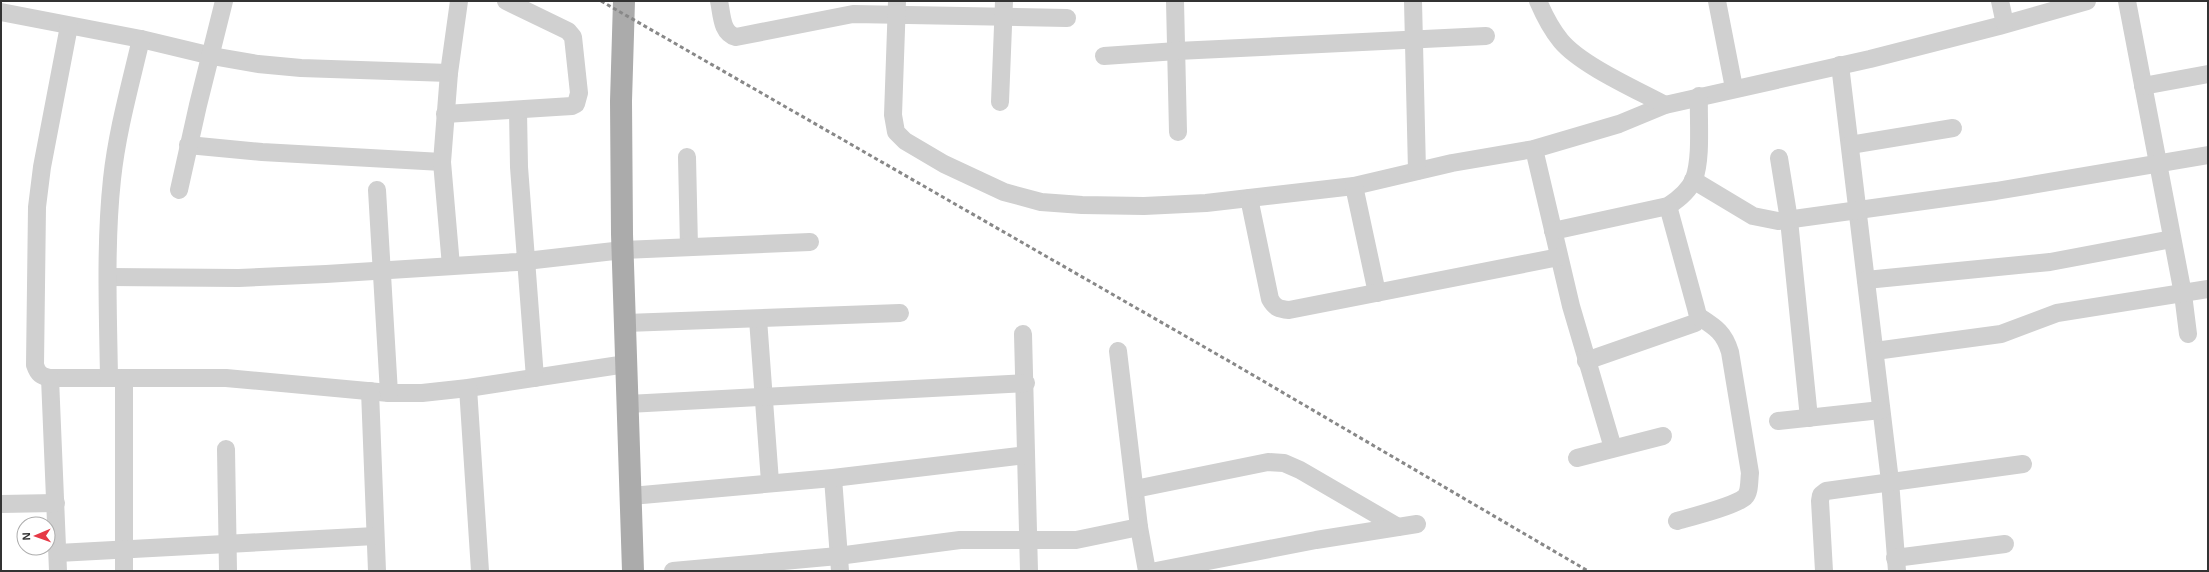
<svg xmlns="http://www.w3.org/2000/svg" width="2209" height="572" viewBox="0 0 2209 572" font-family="Helvetica,sans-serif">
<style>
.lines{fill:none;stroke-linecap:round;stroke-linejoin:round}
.minor{stroke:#d0d0d0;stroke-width:18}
.primary{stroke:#ababab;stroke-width:22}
.rail{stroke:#888;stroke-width:3;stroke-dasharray:4 3;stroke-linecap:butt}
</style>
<rect width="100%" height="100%" fill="#fff"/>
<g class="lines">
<g class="minor">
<path d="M 719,1 C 722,14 721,33 736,37 L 853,14 L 1067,18"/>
<polyline points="897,1 893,115 896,132 905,141 944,164 1004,192 1041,202 1082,205 1144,206 1206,203 1354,186 1452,163 1534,149 1619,124 1665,105 1870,59 1999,26 2087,1"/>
<polyline points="1175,1 1178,132"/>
<polyline points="1413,1 1417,171"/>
<path d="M 1538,1 C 1544,15 1551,29 1561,41 C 1581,65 1635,89 1665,105"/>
<polyline points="1717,1 1734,88"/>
<polyline points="2000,1 2005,24"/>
<polyline points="2127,1 2183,294 2188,334"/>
<polyline points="1,12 141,39 212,56 258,64 301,68 449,73"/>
<path d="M 69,26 L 42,167 L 37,207 L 35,365 C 38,374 41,376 50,378 L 226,378 L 389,393 L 422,393 L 468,388 L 626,364"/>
<polyline points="1104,56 1177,51 1486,36"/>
<polyline points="1840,65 1890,481 1897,571"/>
<polyline points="2143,86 2208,74"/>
<polyline points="1000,102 1004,1"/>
<polyline points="518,111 519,167 535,378"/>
<polyline points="445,114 572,106 576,104 579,93 573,37 568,31 506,1"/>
<polyline points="188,145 262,152 442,162"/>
<polyline points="1850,145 1953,128"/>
<polyline points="1534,149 1571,306 1613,448"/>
<polyline points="687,157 689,247"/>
<polyline points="1779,158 1789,220 1809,418"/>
<polyline points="1693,180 1753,216 1778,221 1996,191 2208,155"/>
<polyline points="1354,186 1377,293"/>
<polyline points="179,190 198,105 224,1"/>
<polyline points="377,190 389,393"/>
<path d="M 1249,198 L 1270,299 C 1275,308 1279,309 1289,310 L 1559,257"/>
<path d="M 1553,231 L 1668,206 C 1679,199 1689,191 1694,179 C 1702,157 1698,120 1699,96"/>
<polyline points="451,266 442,162 449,73 459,1"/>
<polyline points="108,277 239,278 326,274 517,262 623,250 810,242"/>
<polyline points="1866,280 2050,262 2172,239"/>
<polyline points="758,319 770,482"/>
<polyline points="626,323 900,313"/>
<polyline points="1023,334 1029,571"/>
<polyline points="1118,351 1139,527 1147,571"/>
<polyline points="1875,351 2001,334 2057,313 2208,289"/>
<polyline points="1586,361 1695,323 1698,316 1696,308 1668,206"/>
<polyline points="50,378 58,571"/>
<path d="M 109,378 C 108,312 105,244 112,179 C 117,132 130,86 141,39"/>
<polyline points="124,378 124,571"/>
<polyline points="468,388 480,571"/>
<polyline points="370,391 377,571"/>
<polyline points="628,404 1026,383"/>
<polyline points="1778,421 1881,410"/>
<polyline points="226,449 228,571"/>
<polyline points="1577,458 1663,436"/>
<polyline points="833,478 840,571"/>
<polyline points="1135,489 1268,462 1284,463 1300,470 1398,527"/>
<polyline points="631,496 833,478 1026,455"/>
<polyline points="1,504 56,503"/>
<path d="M 1677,521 C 1691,517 1735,506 1745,497 C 1750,492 1749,480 1750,473 L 1730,352 C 1724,332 1715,327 1698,316"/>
<polyline points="58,553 375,536"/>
<polyline points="1895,558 2005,544"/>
<polyline points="673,571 838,556 960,540 1076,540 1139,527"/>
<polyline points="1156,571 1316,540 1417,524"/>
<polyline points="1824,571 1820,501 1821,495 1826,491 2023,464"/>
</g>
<polyline class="primary" points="624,1 621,101 622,234 633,571"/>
<polyline class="rail" points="601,1 1234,364 1588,571"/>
</g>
<rect width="2209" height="572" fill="none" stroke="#333333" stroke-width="4"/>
<g transform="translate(36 536) rotate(268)"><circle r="19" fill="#ffffff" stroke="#adadad"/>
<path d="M0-3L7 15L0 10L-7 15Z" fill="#e63946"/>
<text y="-6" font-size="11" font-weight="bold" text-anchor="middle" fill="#333333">N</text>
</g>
</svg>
